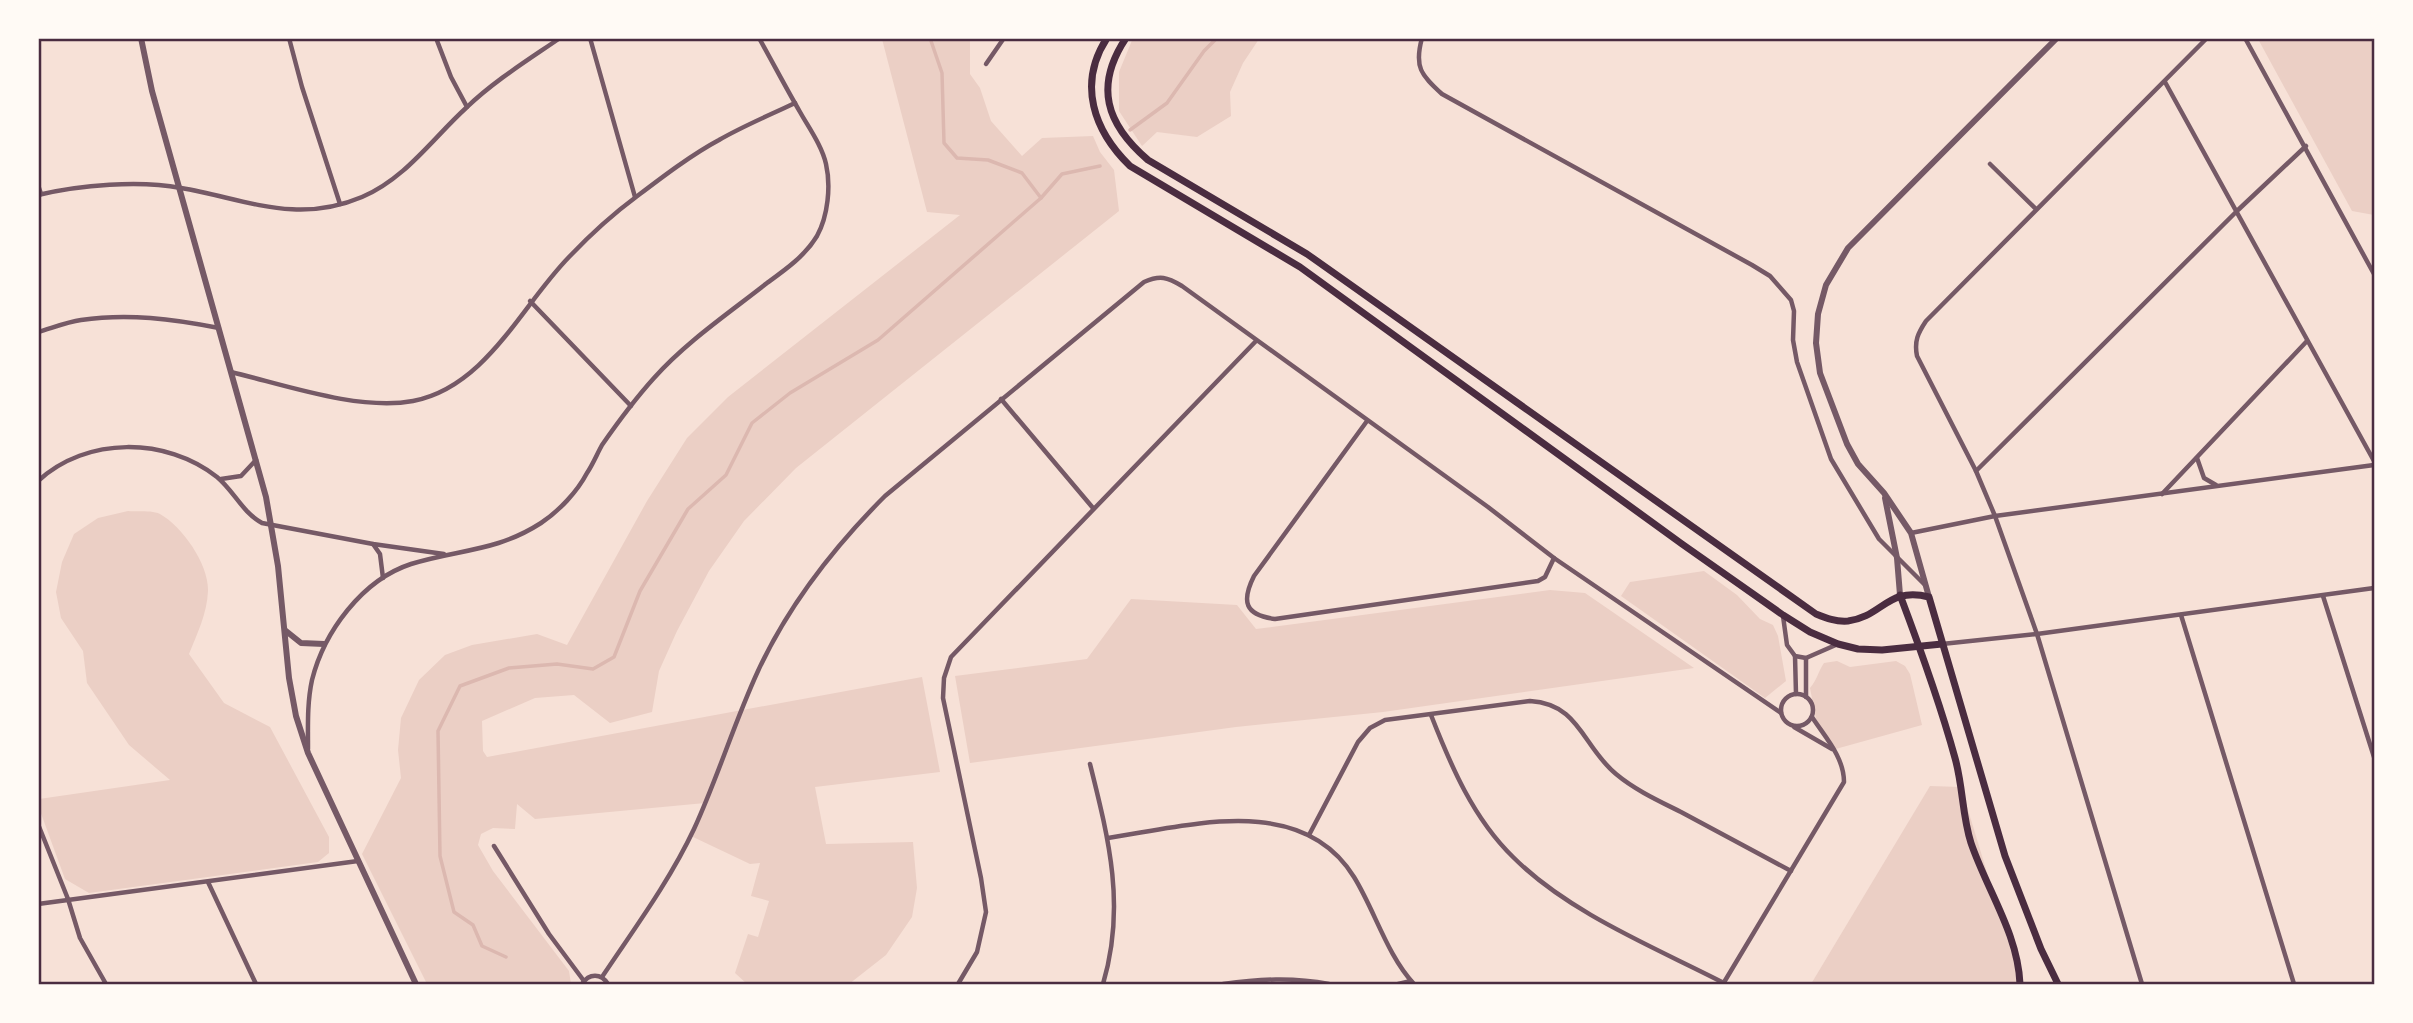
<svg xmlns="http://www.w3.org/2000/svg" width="2413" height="1023" viewBox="0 0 2413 1023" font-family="Inter,sans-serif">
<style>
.green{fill:#ebcfc5}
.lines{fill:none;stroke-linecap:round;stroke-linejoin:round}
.stream{stroke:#dcb8b0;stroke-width:3.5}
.minor{stroke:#755966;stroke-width:4.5}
.tertiary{stroke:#755966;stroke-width:6}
.secondary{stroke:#4a2c40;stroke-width:7}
.neatline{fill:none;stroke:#4a2c40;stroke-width:2.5}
</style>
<rect width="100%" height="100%" fill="#f7e1d7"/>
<g class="green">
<polygon points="1133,38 1259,38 1259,39 1243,63 1230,92 1231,116 1197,137 1157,132 1142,146 1119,111 1119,72"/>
<polygon points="882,39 970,39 970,74 980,88 991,121 1022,156 1042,138 1093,136 1100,152 1114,170 1119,211 796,468 744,521 709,571 677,631 659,671 652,712 610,723 574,695 535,698 482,721 483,751 487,757 922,677 940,772 815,787 826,844 913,842 917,888 912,917 886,955 849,984 747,984 735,973 748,934 758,937 769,901 751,896 760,863 750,864 691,836 705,803 535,819 517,804 515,829 493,828 481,834 478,845 493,871 569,971 571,984 427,984 362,854 401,778 398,750 401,718 419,680 445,655 472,645 537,634 567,645 647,501 687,438 728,397 960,215 927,212"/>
<polygon points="2258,39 2374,39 2374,215 2352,211"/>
<path d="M 128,511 C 137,512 152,510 160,514 C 183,527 209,565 208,591 C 207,614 197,634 189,654 L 224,703 L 270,727 L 329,837 L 329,853 L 318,862 L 89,893 L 65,879 L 39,808 L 39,799 L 170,780 L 129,745 L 87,683 L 83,651 L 61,618 L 56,592 L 62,562 L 74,534 L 98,518 Z"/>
<polygon points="1704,571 1737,595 1760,619 1773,625 1778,636 1786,681 1765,698 1621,596 1630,582"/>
<polygon points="1550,590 1585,593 1694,668 1383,712 1236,727 970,763 955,676 1087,659 1131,599 1237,605 1256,629"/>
<path d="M 1837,661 L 1850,667 L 1896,661 L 1905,666 L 1910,674 L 1922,725 L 1832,750 L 1816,719 L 1810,688 C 1817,680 1818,672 1824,663 Z"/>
<polygon points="1930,786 1961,787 2021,984 1811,984"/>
</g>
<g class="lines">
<g class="stream">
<polyline points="930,38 942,73 944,143 957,158 988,160 1022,173 1041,198"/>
<polyline points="1130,130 1167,103 1204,51 1217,38"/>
<polyline points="506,957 482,946 473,925 454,912 440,856 438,731 460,686 509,668 557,664 593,669 614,657 640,591 688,509 726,475 752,423 790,393 878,340 1041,198 1062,174 1100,166"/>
</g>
<g class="minor">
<polyline points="289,38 302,87 340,204"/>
<polyline points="436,38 451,77 467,107"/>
<polyline points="590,38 635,197"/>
<path d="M 1422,38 C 1414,67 1421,75 1442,94 L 1752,265 L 1770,276 L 1791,300 L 1794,311 L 1793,340 L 1797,362 L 1831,459 L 1879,539 L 1924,584"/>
<polyline points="2245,38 2374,274"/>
<polyline points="986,64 1004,38"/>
<polyline points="2165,82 2374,461"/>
<polyline points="1990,164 2036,209"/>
<polyline points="38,185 41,194"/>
<path d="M 38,195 C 80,185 139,180 181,188 C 246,199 296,225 362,197 C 405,179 433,138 466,108 C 494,81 528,60 560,38"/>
<polyline points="530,301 631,406"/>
<path d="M 38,332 C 52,328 67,322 81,320 C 128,313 173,319 219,328"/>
<path d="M 231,372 C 285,385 359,411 413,401 C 486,387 521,306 569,257 C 589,236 613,214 636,197 C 661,178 691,155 719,140 C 743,126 770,115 795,103"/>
<polyline points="1001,399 1093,508"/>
<path d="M 1367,421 L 1254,576 C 1241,602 1245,615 1275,619 L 1538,581 L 1545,577 L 1554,558"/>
<polyline points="2197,458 2204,478 2216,485"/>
<polyline points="1976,471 2238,210 2306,146"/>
<polyline points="221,479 241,476 256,460"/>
<path d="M 38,481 C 87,436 166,437 217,477 C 234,491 242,512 262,523 L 373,544 L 444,554"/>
<polyline points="2162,494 2307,341"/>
<polyline points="1911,533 1995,516 2374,465"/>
<polyline points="373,544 380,554 383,578"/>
<polyline points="2323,596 2374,757"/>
<polyline points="2181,615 2294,984"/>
<polyline points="1783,616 1787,645 1795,656 1806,658 1838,644"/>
<polyline points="1942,644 2037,634 2374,588"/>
<polyline points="1795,656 1796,694"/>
<polyline points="1806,658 1806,697"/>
<circle cx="1797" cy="710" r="16"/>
<path d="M 1431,715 C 1451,766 1473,818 1513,857 C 1569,913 1654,947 1724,983"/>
<polyline points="1794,727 1832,749"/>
<path d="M 308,749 C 308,726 307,703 312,680 C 324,632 362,580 411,564 C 459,549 496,552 541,523 C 559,511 577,492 587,473 C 593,464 597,454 602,445 C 618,422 635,399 654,378 C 686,342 729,313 767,283 C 785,270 805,256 817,236 C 828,216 831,186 826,164 C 822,146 809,128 800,112 C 786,88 773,63 759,38"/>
<path d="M 1090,764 C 1109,840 1126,907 1103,984"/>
<polyline points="38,824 68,899 80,938 106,984"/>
<path d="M 1309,835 L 1358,742 L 1370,728 L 1385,720 L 1530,701 C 1580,704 1582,746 1616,774 C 1635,790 1659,801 1681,812 C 1718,832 1754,851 1791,871"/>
<path d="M 1108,838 C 1188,826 1302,792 1354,877 C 1375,911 1387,955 1414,984"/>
<polyline points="494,846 549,934 584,981"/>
<polyline points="208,882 256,984"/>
<polyline points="38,904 358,861"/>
<path d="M 602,977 C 634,929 669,882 694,829 C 718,777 734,723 758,671 C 789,604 833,548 885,496 L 1144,282 C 1160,275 1167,277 1182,286 L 1488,507 L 1554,558 L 1781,713"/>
<path d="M 582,984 C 589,973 601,973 608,984"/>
<polyline points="958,984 977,952 986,912 981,878 943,698 944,678 951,657 1256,341"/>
<path d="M 1223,984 C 1259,979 1293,977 1329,984"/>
<polyline points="1398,984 1411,981"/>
<path d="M 1723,984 L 1844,782 C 1844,757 1825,737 1812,717"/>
<path d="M 2142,984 L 2037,634 L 1995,516 L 1976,471 L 1917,356 C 1914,341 1918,333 1926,321 L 2206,39"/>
</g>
<g class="tertiary">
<polyline points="141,38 152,91 266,497 278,566 289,678 296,716 308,753 416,984"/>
<polyline points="1885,498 1897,558 1900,595"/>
<polyline points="1929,597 1911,533 1884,493 1858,464 1847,444 1820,373 1816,343 1818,314 1826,285 1848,248 2057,38"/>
<polyline points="286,631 301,643 324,644"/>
</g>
<g class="secondary">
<path d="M 1107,38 C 1077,84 1094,131 1130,166 L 1300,267 L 1682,544 L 1783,615 L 1810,632 L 1838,644 L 1858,649 L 1882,650 L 1942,644"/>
<path d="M 1126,38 C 1094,86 1106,124 1148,160 L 1307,254 L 1816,614 C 1826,618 1836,622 1848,621 C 1882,617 1888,586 1929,597 L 2005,856 L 2041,949 L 2058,984"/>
<path d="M 1900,595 C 1920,648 1940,703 1955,758 C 1963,786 1962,815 1971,843 C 1987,890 2018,934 2020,984"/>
</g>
</g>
<rect width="2413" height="1023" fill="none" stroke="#fffaf5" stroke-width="80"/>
<rect x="40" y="40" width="2333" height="943" class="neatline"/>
</svg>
